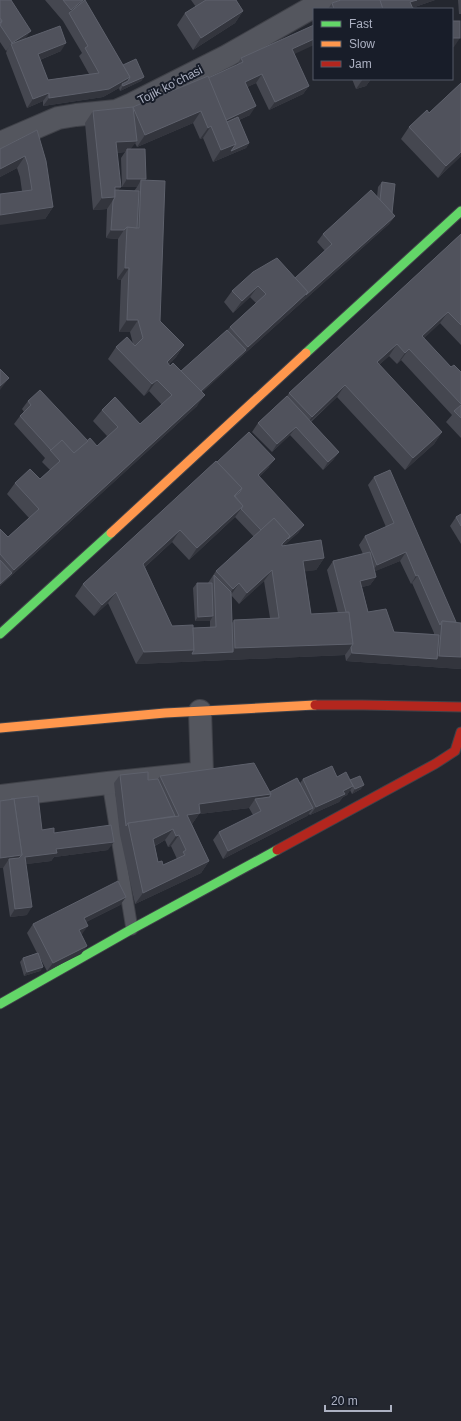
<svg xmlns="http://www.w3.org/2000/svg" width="461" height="1421" viewBox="0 0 461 1421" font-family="Arial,sans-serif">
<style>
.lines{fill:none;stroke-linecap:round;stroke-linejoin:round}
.lane-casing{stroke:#404249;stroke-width:13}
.street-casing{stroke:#404249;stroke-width:24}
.fast-casing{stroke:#404249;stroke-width:11}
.slow-casing{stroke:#404249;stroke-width:11}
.jam-casing{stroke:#404249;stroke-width:11}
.lane{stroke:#54565e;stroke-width:11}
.street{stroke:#54565e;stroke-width:22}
.fast{stroke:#63d668;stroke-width:9}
.slow{stroke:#ff974d;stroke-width:9}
.jam{stroke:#b3261e;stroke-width:9}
.wall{fill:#454750;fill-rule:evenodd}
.shaded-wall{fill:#33353d}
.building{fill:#50525c;stroke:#5e616c;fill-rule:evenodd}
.labels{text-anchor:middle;stroke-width:4;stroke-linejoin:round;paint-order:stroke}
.street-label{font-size:12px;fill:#acb1c2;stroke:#181d29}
</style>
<rect width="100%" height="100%" fill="#24272f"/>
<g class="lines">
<g class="lane-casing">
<polyline id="lane" points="108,783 132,929"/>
</g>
<g class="street-casing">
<g id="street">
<polyline points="0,143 58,118 76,115 116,111 132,104 227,56 313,7 331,0"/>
<polyline points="0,796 108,783 202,773 200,711"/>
</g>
</g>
<g class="fast-casing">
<g id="fast">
<polyline points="306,353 461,211"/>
<polyline points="0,634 111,533"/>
<polyline points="0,1004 132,929 277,850"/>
</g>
</g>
<g class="slow-casing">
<g id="slow">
<polyline points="111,533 306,353"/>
<polyline points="0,728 165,713 315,705"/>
</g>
</g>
<g class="jam-casing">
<g id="jam">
<polyline points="315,705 363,705 461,707"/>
<polyline points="277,850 435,764 455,751 461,732"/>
</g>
</g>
<use href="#lane" class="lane"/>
<use href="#street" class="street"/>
<use href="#fast" class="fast"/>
<use href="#slow" class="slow"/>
<use href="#jam" class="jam"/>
</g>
<g class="wall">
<polygon points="0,0 25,39 23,40 61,51 40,60 48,80 89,74 79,56 82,53 63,21 45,0 85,0 123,65 144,77 141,81 120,91 119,88 103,97 43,106 43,101 27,108 6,53 7,50 6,51 0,42"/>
<polygon points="191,0 236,0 243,11 235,23 193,50 177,25 185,13 196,7"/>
<polygon points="341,0 435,0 412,8 413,9 328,9 332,3"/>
<polygon points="458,0 461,0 461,14 459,14"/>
<path d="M 294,54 L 309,86 L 303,94 L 269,110 L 256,83 L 247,87 L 250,115 L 239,120 L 249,143 L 246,148 L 213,162 L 203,138 L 200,139 L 193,123 L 137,147 L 135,143 L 130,149 L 144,181 L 160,321 L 184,345 L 176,357 L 169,364 L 170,366 L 181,371 L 227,330 L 230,327 L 256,303 L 250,297 L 233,313 L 224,302 L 232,291 L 295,278 L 325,251 L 317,242 L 323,234 L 377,197 L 378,187 L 382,182 L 392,213 L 395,216 L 389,224 L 202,392 L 197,406 L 0,586 L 0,529 L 8,537 L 29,518 L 7,494 L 15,483 L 40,479 L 50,470 L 42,462 L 45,458 L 14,424 L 20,416 L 24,412 L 22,409 L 28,401 L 88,441 L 97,446 L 107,436 L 93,421 L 102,410 L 140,424 L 162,405 L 149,391 L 144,396 L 108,359 L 116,347 L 133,344 L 130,332 L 119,332 L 121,280 L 117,279 L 118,239 L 106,238 L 107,209 L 93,210 L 85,123 L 93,111 L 133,107 L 208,78 L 237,65 L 241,58 ZM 125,152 L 121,158 L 122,187 L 137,187 L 134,191 L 118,190 L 117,153 Z"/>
<polygon points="352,79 371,79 366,86 356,89"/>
<polygon points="461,83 461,156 438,178 401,139 409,127 429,113"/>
<polygon points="37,130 53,207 45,219 22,191 20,177 17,168 0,177 0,149"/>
<polygon points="461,234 461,345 440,323 424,338 451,367 461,372 461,438 446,422 452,415 401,360 397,364 389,356 379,365 442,432 434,444 405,470 337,397 311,422 339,452 333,460 323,470 290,435 272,452 252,432 258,423 287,396 289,393"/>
<path d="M 217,462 L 269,467 L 259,477 L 304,525 L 298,533 L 284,545 L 324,558 L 316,570 L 305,571 L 311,614 L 338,613 L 327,570 L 333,561 L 363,554 L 359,545 L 365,536 L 386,527 L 368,485 L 374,477 L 390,470 L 461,669 L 346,661 L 345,655 L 136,664 L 108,603 L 94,616 L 75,596 L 83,584 ZM 235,517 L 254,537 L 216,571 L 208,583 L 197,583 L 193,588 L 195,621 L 210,621 L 210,627 L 193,628 L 172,626 L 145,567 L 172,542 L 189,560 ZM 400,561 L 411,584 L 412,583 L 434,633 L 434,634 L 394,632 L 368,612 L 362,587 L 370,585 L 376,577 L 375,571 ZM 264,581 L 270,618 L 234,620 L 232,623 L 231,595 L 239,604 Z"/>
<polygon points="461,514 461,544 450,526 456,517"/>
<path d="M 120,775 L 148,780 L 158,779 L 160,776 L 270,792 L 300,783 L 303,779 L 337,777 L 350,780 L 361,789 L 352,794 L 350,790 L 347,795 L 343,797 L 339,802 L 310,815 L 309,814 L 307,816 L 223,859 L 213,840 L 219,832 L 253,815 L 249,808 L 199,814 L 192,824 L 209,861 L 201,873 L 135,904 L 120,835 L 114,783 ZM 165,840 L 168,847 L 171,846 L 177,859 L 163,865 L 158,862 L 155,846 Z"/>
<polygon points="0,801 42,830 54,833 108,850 54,857 51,861 26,864 27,915 10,917 3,868 0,868"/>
<polygon points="126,897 120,905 86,922 82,934 81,934 87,946 81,954 47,971 40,958 43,967 40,971 24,976 20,962 23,958 37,953 27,933 33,924"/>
</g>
<g class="shaded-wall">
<polygon points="83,0 84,0 69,13 71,10"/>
<polygon points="417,0 435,0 409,9 410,2"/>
<polygon points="243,11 235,23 193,50 201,38"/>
<polygon points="31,31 25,39 12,47 11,44 7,50 6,51 12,43"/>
<polygon points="452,38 460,38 454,47 452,47"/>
<polygon points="314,39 314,45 286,58 292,49"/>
<polygon points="66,43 61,51 32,63 38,54"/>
<polygon points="262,74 256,83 239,91 245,82"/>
<polygon points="130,77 125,85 122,84 119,88 103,97 43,106 49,98"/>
<polygon points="144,77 141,81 120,91 123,86"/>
<polygon points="363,79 371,79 366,86 356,89"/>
<polygon points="309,86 303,94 269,110 275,102"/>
<polygon points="49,93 43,101 27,108 33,99"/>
<polygon points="256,106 250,115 221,128 223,122"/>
<polygon points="201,111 193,123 137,147 145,135"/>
<polygon points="211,126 203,138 200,139 208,128"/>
<polygon points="137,141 128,152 127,149 125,152 108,154 116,142"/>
<polygon points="249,143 246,148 213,162 221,150 236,144"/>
<polygon points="461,152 461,156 438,178 446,166"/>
<polygon points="25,156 17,168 0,177 0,169"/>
<polygon points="127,179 146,179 141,185 141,180 137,187 122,187"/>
<polygon points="115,187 121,187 113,197 115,197 107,209 93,210 102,198"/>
<polygon points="53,207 45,219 0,225 0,215"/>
<polygon points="395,216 389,224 300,304 306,295"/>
<polygon points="111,230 124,230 118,239 106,238"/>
<polygon points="125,268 129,268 121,280 117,279"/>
<polygon points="258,286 250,297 233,313 242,301"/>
<polygon points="308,292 300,304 240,358 248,347"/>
<polygon points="448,312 440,323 414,348 422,336"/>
<polygon points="127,320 138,320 130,332 119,332"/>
<polygon points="397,344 389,356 369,374 377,362"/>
<polygon points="184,345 176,357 159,374 167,362"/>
<polygon points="409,349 401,360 397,364 405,353"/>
<polygon points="246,350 240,358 192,402 198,393"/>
<polygon points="9,378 0,390 0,386"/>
<polygon points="157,380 149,391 144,396 152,384"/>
<polygon points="345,385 337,397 303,428 312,417"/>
<polygon points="205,395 197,406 0,586 0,584 12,573 14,570"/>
<polygon points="296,427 290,435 272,452 277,444"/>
<polygon points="442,432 434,444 405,470 413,458"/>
<polygon points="339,452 333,460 323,470 328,462"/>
<polygon points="275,459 269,467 252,484 258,475"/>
<polygon points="243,506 235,517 189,560 197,548"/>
<polygon points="304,525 298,533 274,555 282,544"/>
<polygon points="180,530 172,542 135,576 143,564"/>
<polygon points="406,552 400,561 371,573 377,565"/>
<polygon points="324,558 316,570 295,573 303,561"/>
<polygon points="272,570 264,581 239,604 247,593"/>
<polygon points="418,575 412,583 411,584 416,576"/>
<polygon points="376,577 370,585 355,589 360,581"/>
<polygon points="239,583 231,595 225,601 233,589"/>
<polygon points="116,592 108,603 94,616 102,605"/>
<polygon points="213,616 210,621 195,621 198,617"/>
<polygon points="353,644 345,655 136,664 144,652 194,650 233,652 235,648"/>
<polygon points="352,653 437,659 439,656 461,657 461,669 346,661"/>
<polygon points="364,785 361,789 352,794 355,789"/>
<polygon points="353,786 347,795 343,797 339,802 310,815 316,807 343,791"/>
<polygon points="271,794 263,806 255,799 249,808 199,814 192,824 179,826 187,815 199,804"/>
<polygon points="313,808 307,816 223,859 228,851"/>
<polygon points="173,829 165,840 145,851 153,839"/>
<polygon points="179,835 171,846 168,847 176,836"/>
<polygon points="114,842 108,850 54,857 51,861 20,865 25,857 56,849"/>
<polygon points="22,855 13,866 9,859 3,868 0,868 0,858"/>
<polygon points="209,861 201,873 135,904 143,893"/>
<polygon points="126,897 120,905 78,926 84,918"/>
<polygon points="32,907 27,915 10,917 15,909"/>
<polygon points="88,926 82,934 73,938 79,930"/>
<polygon points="87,946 81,954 47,971 53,963"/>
<polygon points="43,967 40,971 24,976 27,972"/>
</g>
<g class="building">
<polygon points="0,0 11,0 31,31 12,43 0,25 2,21 0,18"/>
<polygon points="63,0 83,0 71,10"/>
<polygon points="85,0 130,77 109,89 49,98 49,93 33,99 11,44 60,26 66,43 38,54 48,80 99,73 85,48 88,46 69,13"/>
<polygon points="206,0 236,0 243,11 201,38 185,13"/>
<polygon points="341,0 380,0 383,9 334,9 332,3"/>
<polygon points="380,0 417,0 410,2 413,9 383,9"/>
<polygon points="0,18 2,21 0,23"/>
<rect x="452" y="21" width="8" height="17"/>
<polygon points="314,25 314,39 292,49 309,86 275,102 262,74 245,82 256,106 226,120 208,78 243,62 241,58"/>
<polygon points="136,59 144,77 123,86 122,84 128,81 130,77 123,65"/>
<polygon points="208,76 236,144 221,150 211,126 208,128 201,111 145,135 133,107 137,141 116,142 121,187 115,187 115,197 102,198 93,111 133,107"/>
<polygon points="461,83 461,152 446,166 409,127 427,110 429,113"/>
<polygon points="238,117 249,143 231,151 236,144 227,122"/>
<polygon points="37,130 46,161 53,207 0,215 0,194 32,190 28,165 25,156 0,169 0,149"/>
<polygon points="127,149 145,149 146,179 127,179"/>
<polygon points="141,180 165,181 160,321 184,345 167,362 170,366 173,363 205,395 14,570 0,554 0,529 8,537 39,509 15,483 30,469 40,479 60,461 50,450 62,440 74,453 90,438 97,446 118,427 102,410 115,397 140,424 172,395 157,380 152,384 116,347 127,337 135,346 143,338 138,320 127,320 129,268 125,268 127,227 139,228"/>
<polygon points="382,182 395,184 392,213 380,200"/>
<polygon points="115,190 139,191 137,228 127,227 124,230 111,230 113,201 115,197"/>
<polygon points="371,190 395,216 306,295 308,292 295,278 332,244 323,234"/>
<polygon points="461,234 461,325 448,312 422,336 451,367 454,365 461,372 461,404 409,349 405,353 397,344 377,362 442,432 413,458 345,385 312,417 289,393"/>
<polygon points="277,258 308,292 248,347 230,327 266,294 258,286 242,301 232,291 253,272"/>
<polygon points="227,330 246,350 201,391 181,371"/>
<polygon points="0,369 9,378 0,386"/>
<polygon points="40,390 88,441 74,453 62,440 51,450 20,416 31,405 28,401"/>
<polygon points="287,396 339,452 328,462 296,427 277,444 258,423"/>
<polygon points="461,405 461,418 454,411"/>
<polygon points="249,432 275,459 258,475 304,525 288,539 290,536 274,518 261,530 241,509 243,506 235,496 240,492 242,488 217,462"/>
<polygon points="216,461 242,488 234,496 243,506 197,548 180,530 143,564 172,626 193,625 194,650 144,652 116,592 102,605 83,584"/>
<polygon points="390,470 456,622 442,621 440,625 418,575 416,576 406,552 377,565 365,536 394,523 374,477"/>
<polygon points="461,514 461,526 456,517"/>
<polygon points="274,518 290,536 282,544 282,546 321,540 324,558 303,561 311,614 349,612 353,644 235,648 234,620 279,618 272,570 247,593 239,583 233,589 216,571"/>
<polygon points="370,552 376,577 360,581 368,612 386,609 394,632 439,635 437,659 352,653 351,647 353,644 349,612 346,612 333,561"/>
<polygon points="0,560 12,573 0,584"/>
<polygon points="214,575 231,592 233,652 192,654 194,650 193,628 216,627"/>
<polygon points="197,583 212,583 213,616 198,617"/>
<polygon points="442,621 461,623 461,657 439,656"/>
<path d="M 254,763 L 271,794 L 199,804 L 200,813 L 187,815 L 209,861 L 143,893 L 128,823 L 179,816 L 160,776 ZM 173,829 L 176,836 L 179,835 L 186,850 L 183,852 L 185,855 L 163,865 L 162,861 L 158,862 L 153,839 Z"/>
<polygon points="332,766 337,777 346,772 353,786 343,791 345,794 316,807 303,779"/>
<polygon points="148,772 148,780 158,779 175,816 128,823 126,826 120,775"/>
<polygon points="360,776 364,785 355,789 350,780"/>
<polygon points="297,778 313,808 228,851 219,832 261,811 255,799 270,797 270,796 271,794 270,792"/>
<polygon points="38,796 42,830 54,828 54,833 111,825 114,842 56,849 57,853 25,857 32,907 15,909 9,859 19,858 22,855 14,799 11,799"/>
<polygon points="14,799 22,855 0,858 0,801"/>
<polygon points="118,881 126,897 84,918 88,926 79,930 87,946 53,963 33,924"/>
<polygon points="38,953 43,967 27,972 23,958"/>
</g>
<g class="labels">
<g class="street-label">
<text transform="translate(170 85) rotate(-27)" y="4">Tojik koʻchasi</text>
</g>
</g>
<rect x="313" y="8" width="140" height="72" fill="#181d29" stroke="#535866"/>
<rect x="321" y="21" width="20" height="6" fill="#63d668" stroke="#535866"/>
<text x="349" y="28" font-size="12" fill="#acb1c2">Fast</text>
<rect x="321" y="41" width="20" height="6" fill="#ff974d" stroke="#535866"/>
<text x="349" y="48" font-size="12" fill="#acb1c2">Slow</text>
<rect x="321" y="61" width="20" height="6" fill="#b3261e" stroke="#535866"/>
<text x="349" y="68" font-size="12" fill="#acb1c2">Jam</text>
<path d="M325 1405v6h66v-6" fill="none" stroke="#acb1c2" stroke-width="2"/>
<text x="331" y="1405" font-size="12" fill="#acb1c2" stroke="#181d29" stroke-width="3" paint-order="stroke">20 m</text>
</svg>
